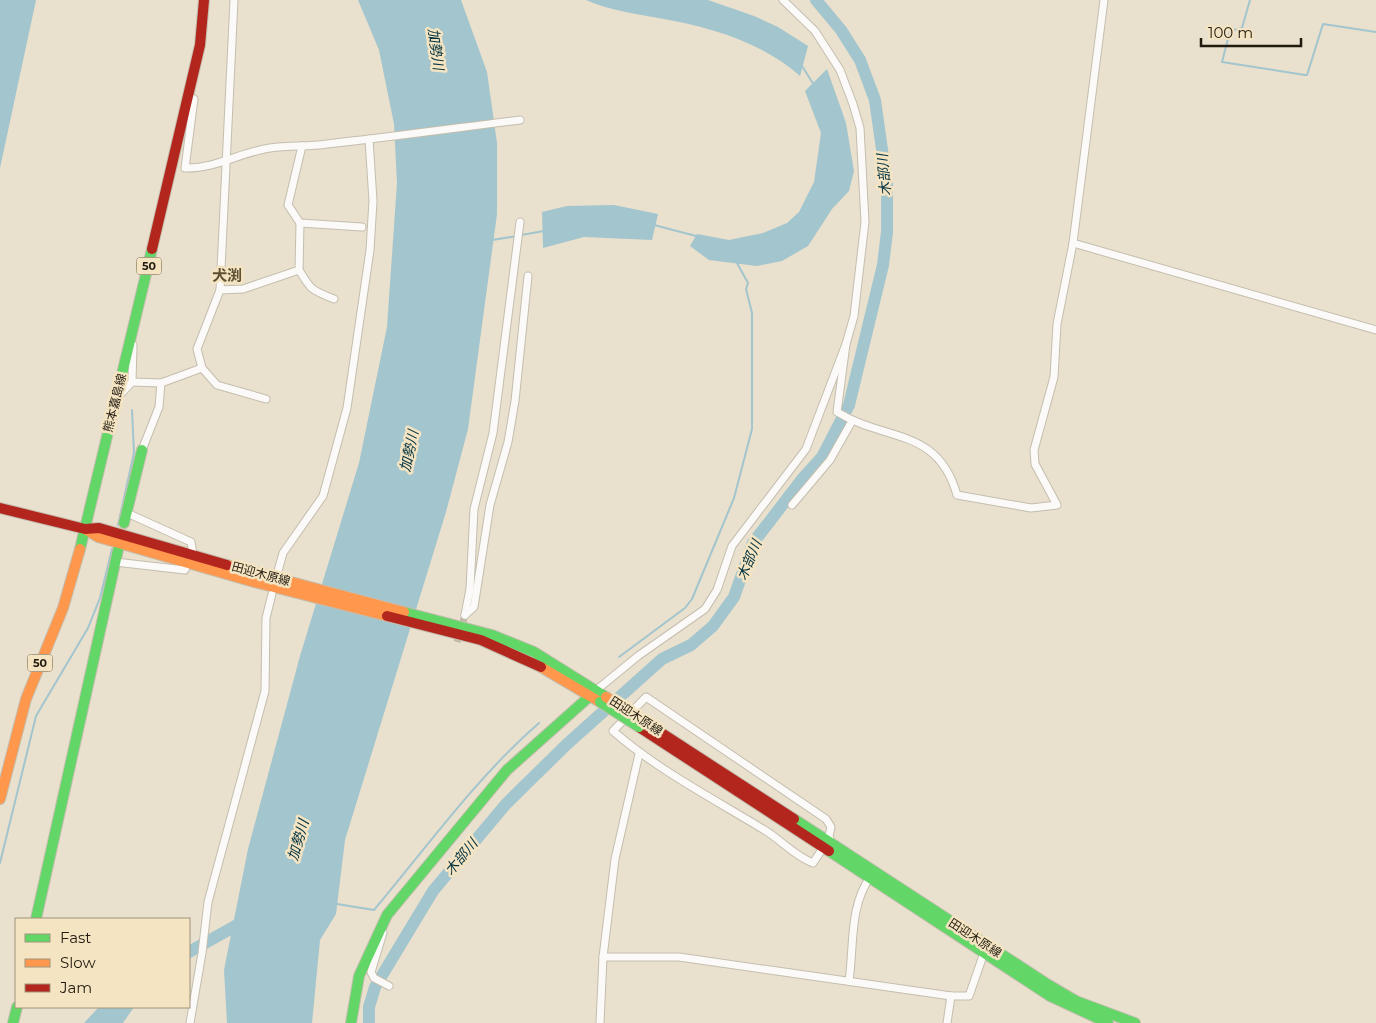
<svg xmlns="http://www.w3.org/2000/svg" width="1376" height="1023" viewBox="0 0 1376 1023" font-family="Montserrat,'Noto Sans JP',sans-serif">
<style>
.water{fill:#a2c5ce}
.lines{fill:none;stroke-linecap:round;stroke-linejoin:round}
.stream{stroke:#a2c5ce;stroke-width:2}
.river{stroke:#a2c5ce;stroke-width:12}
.street-tunnel{stroke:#c1b9a7;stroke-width:7;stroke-dasharray:7 3.5;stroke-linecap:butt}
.street-casing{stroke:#c4beaf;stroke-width:9}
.fast-casing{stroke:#c4beaf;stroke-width:12}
.slow-casing{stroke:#c4beaf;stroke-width:12}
.jam-casing{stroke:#c4beaf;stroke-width:12}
.street{stroke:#fcfaf8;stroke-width:7}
.fast{stroke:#63d668;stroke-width:10}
.slow{stroke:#ff974d;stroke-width:10}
.jam{stroke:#b3261e;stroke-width:10}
.fast-bridge-casing{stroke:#c4beaf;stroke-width:12;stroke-linecap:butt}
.slow-bridge-casing{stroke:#c4beaf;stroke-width:12;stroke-linecap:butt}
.fast-bridge{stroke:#63d668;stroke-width:10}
.slow-bridge{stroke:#ff974d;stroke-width:10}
.labels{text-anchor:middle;stroke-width:5;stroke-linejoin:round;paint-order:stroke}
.shield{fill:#f4e4c2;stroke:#605745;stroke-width:1}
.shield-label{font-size:11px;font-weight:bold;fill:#211b0f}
.street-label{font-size:12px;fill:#211b0f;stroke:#f4e4c2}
.water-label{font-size:14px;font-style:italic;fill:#003241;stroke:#f4e4c2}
.quarter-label{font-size:15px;font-weight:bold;fill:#5e5133;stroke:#f4e4c2}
</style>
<rect width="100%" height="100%" fill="#e9e0cd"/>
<g class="water">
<polygon points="0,0 36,0 0,168"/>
<polygon points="358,0 461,0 487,72 497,143 497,214 468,429 446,512 345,840 336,914 320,940 312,1023 227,1023 224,970 248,849 300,656 359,463 387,327 397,183 394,124 379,50"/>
<path d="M 586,0 L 708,0 L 754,16 L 778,27 L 808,46 L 800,76 C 763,43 713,28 664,19 C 638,14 611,11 586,0 Z"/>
<polygon points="827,69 846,123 854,171 849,191 832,209 808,246 782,261 757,266 709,260 690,246 697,234 729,240 763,233 787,223 799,212 814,182 821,133 805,91"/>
<polygon points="614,205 658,214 652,240 584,237 543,248 542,212 567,206"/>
<polygon points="99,1007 134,1007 123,1023 84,1023"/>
</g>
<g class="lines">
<g class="stream">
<polyline points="1250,0 1242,28 1230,31 1222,62 1305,75 1307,75 1323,24 1376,32"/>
<polyline points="802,66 814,85"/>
<polyline points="654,225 696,236"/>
<polyline points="521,235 544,231"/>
<polyline points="492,240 517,236"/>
<polyline points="118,525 134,453 132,410"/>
<polyline points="619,657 685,608 692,599 734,498 752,429 752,313 746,289 748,283 737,263"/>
<polyline points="0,863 36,716 88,628 100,598 112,549"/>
<path d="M 337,904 L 374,910 C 427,847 476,778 539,723"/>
</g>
<g class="river">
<polyline points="189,952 246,920"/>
<polyline points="369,1023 369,1007 375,987 433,891 506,804 566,745 662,659 691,645 713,626 734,597 753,543 803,478 822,457 849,405 883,265 887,232 887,185 875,100 860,60 841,30 816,0"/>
</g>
<polyline class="street-tunnel" points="457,642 465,615"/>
<g class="street-casing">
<g id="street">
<polyline points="234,0 220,290 197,349 202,368 217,385 266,399"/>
<path d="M 189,97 L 194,99 L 185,168 C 215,169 241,152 270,148 C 289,145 308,147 327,144 C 391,137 456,128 520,120"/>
<polyline points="300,223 362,227"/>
<polyline points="1073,243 1376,330"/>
<path d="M 299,270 C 311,290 311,290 334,299"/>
<polyline points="220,290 243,289 299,270 300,223 288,205 302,146"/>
<path d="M 846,344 L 837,412 C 886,442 938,427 957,495 L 1031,508 L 1057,505 L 1035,464 L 1034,450 L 1054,377 L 1057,324 L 1073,243 L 1104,0"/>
<polyline points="132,382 161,383 202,368"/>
<polyline points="117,398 132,382 133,345"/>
<polyline points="142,450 159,407 161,383"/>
<polyline points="792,505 830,460 852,421"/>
<polyline points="127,513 191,542 193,554"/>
<polyline points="115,562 185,570 188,561"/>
<polyline points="278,571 283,553 323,496 347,408 370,250 373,201 369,139"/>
<polyline points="465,615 470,589 474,509 493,433 520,222"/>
<polyline points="465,615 474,607 490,505 508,442 515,401 528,276"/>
<polyline points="594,692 638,656 705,609 717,590 732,546 806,449 846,344 854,316 865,222 860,128 853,104 840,70 815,31 783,0"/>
<path d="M 823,848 L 813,863 C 795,856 782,841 766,831 C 714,799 659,771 613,731 L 646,697 L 826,819 L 831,827 L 829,836 L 831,843"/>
<polyline points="383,933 371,972 374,978 389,986"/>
<polyline points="603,957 679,957 951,996 969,996 985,950"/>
<path d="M 849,981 C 854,947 849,905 871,876"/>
<polyline points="190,1023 202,953 208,902 265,691 266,618 272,594"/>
<polyline points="600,1023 603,957 615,859 639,754"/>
<polyline points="947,1023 951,996"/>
</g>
</g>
<g class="fast-casing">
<g id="fast">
<polyline points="124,523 142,450"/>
<polyline points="80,549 152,249"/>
<polyline points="404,612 492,635 534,652 606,697"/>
<polyline points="794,819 1047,984 1076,1001 1135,1023"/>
<polyline points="829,851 1050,996 1108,1023"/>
<polyline points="36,919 118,550"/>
<polyline points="13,1023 17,1007"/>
<polyline points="351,1023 359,976 387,915 507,770 590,696"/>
</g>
</g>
<g class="slow-casing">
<g id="slow">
<polyline points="85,529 98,537 258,583 387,616"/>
<polyline points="227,565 404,612"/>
<polyline points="541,667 600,702"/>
<polyline points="0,799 26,699 63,608 80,549"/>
</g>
</g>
<g class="jam-casing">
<g id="jam">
<polyline points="152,249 200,45 204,0"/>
<polyline points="0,508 85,529 99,528 227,565"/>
<polyline points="387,616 481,640 541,667"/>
<polyline points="643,721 794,819"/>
<polyline points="639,727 829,851"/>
</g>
</g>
<use href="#street" class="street"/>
<use href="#fast" class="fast"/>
<use href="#slow" class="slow"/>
<use href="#jam" class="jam"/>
<g class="fast-bridge-casing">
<polyline id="fast-bridge" points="600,702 639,727"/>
</g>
<g class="slow-bridge-casing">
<polyline id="slow-bridge" points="606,697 643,721"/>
</g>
<use href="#fast-bridge" class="fast-bridge"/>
<use href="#slow-bridge" class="slow-bridge"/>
</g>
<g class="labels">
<g class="shield">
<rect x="136.5" y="257.5" width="25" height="17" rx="4"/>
<rect x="27.5" y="654.5" width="25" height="17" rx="4"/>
</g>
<g class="shield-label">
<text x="149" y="270">50</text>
<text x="40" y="667">50</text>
</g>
<g class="street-label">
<text transform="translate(115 403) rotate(-76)" y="4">熊本嘉島線</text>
<text transform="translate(261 574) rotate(15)" y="4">田迎木原線</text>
<text transform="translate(636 716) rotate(33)" y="4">田迎木原線</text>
<text transform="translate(975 938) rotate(33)" y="4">田迎木原線</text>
</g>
<g class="water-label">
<text transform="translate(436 49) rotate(82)" y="5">加勢川</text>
<text transform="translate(884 175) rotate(-95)" y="5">木部川</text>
<text transform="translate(409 451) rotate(-78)" y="5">加勢川</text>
<text transform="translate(749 560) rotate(-67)" y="5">木部川</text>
<text transform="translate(298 840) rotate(-74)" y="5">加勢川</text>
<text transform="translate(461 857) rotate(-50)" y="5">木部川</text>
</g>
<g class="quarter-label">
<text x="227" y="281">犬渕</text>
</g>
</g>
<rect x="15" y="918" width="175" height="90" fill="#f4e4c2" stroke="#a0947a"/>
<rect x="25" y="934" width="25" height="8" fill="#63d668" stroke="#a0947a"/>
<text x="60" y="943" font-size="15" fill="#211b0f">Fast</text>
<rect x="25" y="959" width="25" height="8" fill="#ff974d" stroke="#a0947a"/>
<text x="60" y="968" font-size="15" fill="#211b0f">Slow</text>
<rect x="25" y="984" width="25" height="8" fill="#b3261e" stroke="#a0947a"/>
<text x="60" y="993" font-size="15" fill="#211b0f">Jam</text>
<path d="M1201 38v8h100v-8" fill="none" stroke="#211b0f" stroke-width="2.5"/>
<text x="1208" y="38" font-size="15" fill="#211b0f" stroke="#f4e4c2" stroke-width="4" paint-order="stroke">100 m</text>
</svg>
